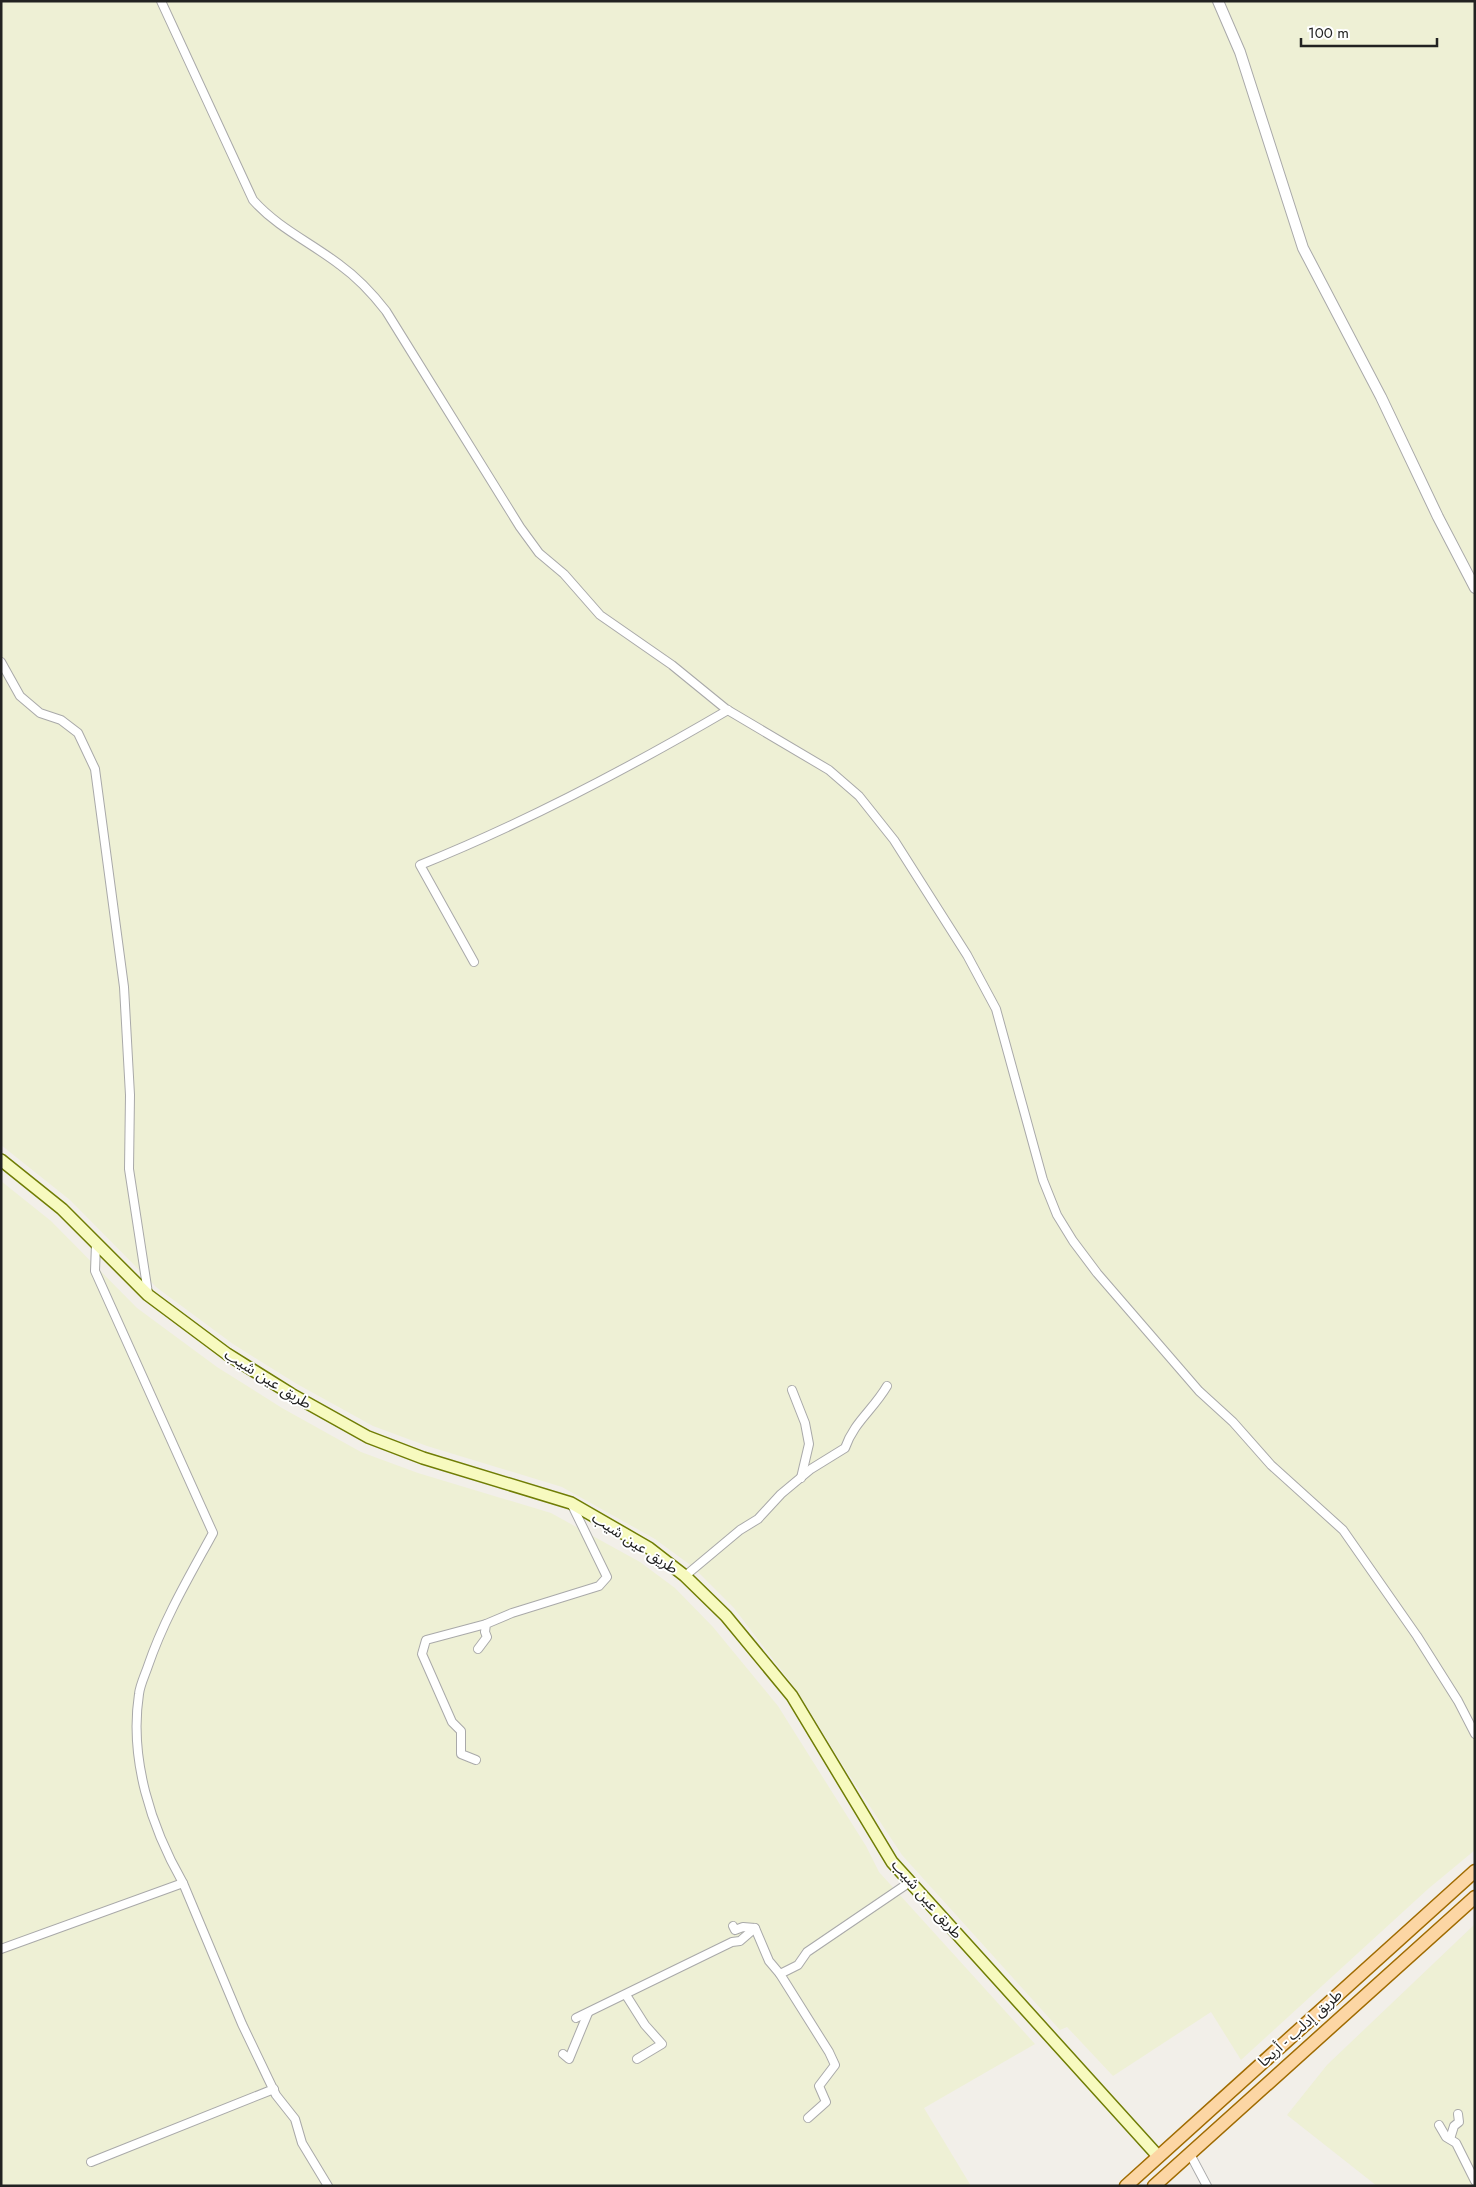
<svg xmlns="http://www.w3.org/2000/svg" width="1476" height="2187" viewBox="0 0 1476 2187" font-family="Jost,'Noto Sans Arabic',sans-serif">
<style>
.farmland{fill:#eef0d5}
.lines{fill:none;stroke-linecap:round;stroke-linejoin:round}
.minor-casing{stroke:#a9a9a9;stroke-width:10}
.tertiary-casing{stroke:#a9a9a9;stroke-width:12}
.secondary-casing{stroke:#707d05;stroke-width:14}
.primary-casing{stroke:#a06b00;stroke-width:15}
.minor{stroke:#fff;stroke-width:8}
.tertiary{stroke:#fff;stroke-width:10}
.secondary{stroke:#f7fabf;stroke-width:11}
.primary{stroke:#fcd6a4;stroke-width:12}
.labels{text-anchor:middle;stroke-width:4;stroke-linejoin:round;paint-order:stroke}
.street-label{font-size:15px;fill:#222;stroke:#fff}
</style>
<rect width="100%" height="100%" fill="#f2efe9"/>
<g class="farmland">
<polygon points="1,1 1475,1 1475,1850 1428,1889 1241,2060 1211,2012 1113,2076 1067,2027 1060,2030 902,1855 844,1767 798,1692 734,1608 693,1567 655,1539 562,1487 427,1446 373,1426 297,1384 233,1344 156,1287 70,1200 1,1145"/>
<polygon points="1,1181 51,1221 137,1308 217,1367 282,1408 361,1452 418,1473 551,1513 640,1562 675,1588 713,1627 778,1706 866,1846 879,1872 1035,2044 924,2108 971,2186 1,2186"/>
<polygon points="1475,1924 1475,2186 1377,2186 1287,2115 1327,2065"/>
</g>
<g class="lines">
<g class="minor-casing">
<g id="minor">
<path d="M 161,1 L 253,200 C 278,228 310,242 340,265 C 358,278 372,293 386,311 L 520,527 L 539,553 L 564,574 L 600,615 L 672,665 L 726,709 L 829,770 L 859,796 L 894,840 L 967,955 L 996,1009 L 1043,1180 L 1057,1215 L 1073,1241 L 1097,1273 L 1199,1391 L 1233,1422 L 1271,1465 L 1343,1530 L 1417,1636 L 1458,1701 L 1475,1734"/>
<polyline points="1,662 20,696 40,713 61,720 78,733 95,769 124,987 130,1095 129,1169 148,1293"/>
<path d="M 474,962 L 420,865 C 527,822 629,768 728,710"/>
<path d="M 96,1244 L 95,1271 L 213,1533 C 189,1577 164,1619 148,1666 C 145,1675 140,1685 139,1694 C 129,1759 151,1827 183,1883 L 242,2024 L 276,2095 L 295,2119 L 302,2143 L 328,2186"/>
<polyline points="792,1390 805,1423 809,1444 801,1478"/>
<path d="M 685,1576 L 740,1530 L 758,1519 L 781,1494 L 811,1469 L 845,1448 C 854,1422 873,1410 887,1386"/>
<polyline points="478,1649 487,1637 485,1632 486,1624 512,1613 599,1586 607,1577 571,1503"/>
<polyline points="476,1760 461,1754 461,1731 452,1722 422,1654 426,1640 486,1624"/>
<polyline points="733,1926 735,1930 743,1927 755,1928 769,1961 780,1974"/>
<polyline points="1,1949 183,1883"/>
<polyline points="626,1995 645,2025 662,2044 637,2059"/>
<polyline points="576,2018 732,1942 740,1941 755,1928"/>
<polyline points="563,2054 569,2059 588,2013"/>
<polyline points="808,2118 826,2102 819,2086 835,2065 829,2052 780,1974 798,1965 807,1952 910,1882"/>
<polyline points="1439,2125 1446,2137 1456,2143 1475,2181"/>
<polyline points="1450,2139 1454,2126 1459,2122 1458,2114"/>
<polyline points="1190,2154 1207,2186"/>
<polyline points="91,2162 274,2089"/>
</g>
</g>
<g class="tertiary-casing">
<polyline id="tertiary" points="1218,1 1240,52 1303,248 1381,397 1438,517 1475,588"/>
</g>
<g class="secondary-casing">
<polyline id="secondary" points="1,1160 62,1209 148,1295 227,1354 291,1394 368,1437 423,1458 571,1503 649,1548 685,1576 726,1616 792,1696 892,1862 1158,2156"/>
</g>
<g class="primary-casing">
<g id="primary">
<polyline points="1126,2186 1475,1871"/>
<polyline points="1154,2186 1475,1897"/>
</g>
</g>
<use href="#minor" class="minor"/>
<use href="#tertiary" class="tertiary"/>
<use href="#secondary" class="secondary"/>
<use href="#primary" class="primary"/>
</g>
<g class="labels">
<g class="street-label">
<text transform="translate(268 1379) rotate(32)" y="5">طريق عين شيب</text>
<text transform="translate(635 1543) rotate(33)" y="5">طريق عين شيب</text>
<text transform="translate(927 1899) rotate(49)" y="5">طريق عين شيب</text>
<text transform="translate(1300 2028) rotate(-42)" y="5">طريق إدلب - أريحا</text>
</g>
</g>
<rect width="1476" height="2187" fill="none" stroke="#222222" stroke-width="5"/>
<path d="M1301 38v8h136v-8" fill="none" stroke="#222222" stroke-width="2.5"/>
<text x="1308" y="38" font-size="15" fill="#222222" stroke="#ffffff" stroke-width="4" paint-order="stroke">100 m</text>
</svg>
